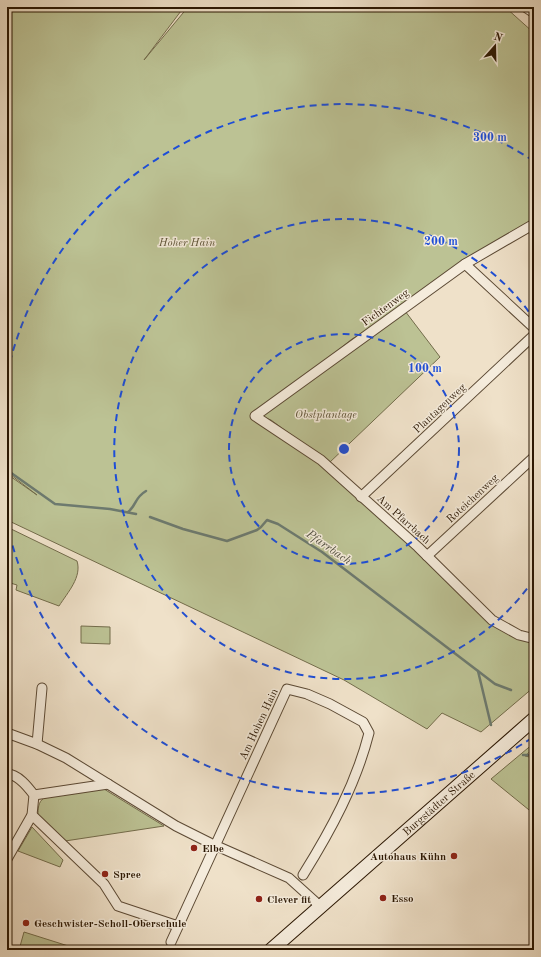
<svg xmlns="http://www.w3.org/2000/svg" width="541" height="957" viewBox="0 0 541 957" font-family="'Old Standard TT',serif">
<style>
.green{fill:#bcc294;stroke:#736c4b}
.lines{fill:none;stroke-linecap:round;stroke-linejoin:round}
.stream{stroke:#6d7a6f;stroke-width:2.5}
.minor-casing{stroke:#5b4934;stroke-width:11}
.secondary-casing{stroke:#2a1602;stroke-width:15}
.minor{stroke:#f5ecdc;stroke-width:9}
.secondary{stroke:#f5ecdc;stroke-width:13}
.ring{fill:none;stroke:#1d4ed8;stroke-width:2;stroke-dasharray:7 5}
.poi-dot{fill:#8f2418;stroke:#f5ecdc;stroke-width:1.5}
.labels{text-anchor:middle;stroke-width:3;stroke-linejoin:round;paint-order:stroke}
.park-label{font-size:11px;font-style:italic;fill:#5d5235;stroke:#f5ecdc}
.street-label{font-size:11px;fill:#2a1602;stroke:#f5ecdc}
.poi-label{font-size:11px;font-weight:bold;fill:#2a1602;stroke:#f5ecdc;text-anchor:start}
.water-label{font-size:12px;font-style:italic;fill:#515041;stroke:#f5ecdc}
.centre{fill:#1d4ed8;stroke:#f5ecdc;stroke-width:2}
.ring-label{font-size:12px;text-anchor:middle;font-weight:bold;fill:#1d4ed8;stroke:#f5ecdc;stroke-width:3;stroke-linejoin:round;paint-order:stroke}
</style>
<rect width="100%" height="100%" fill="#efe1c9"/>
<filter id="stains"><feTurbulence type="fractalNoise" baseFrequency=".005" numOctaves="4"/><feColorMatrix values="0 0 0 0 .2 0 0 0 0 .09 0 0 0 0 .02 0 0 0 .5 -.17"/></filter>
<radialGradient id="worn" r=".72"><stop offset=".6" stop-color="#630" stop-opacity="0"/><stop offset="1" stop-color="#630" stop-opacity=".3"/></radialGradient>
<g class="green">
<polygon points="7,7 184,7 144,60 188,7 505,7 534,33 534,224 405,307 352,339 256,416 321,460 492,620 534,637 534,687 481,732 442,713 427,729 344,680 7,520 7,474 37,495 7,472"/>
<polygon points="405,311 440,357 329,463 271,420 260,416"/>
<path d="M 7,527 L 77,561 C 82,577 68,592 59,606 L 16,590 L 17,585 L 7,582 Z"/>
<polygon points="81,626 110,627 110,644 81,643"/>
<polygon points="534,743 534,748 525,756 534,758 534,814 491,779"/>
<path d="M 104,789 L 164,826 L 65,841 L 38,815 C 38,809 38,802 44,798 Z"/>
<polygon points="32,827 63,860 60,867 18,851"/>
<polygon points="24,932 81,950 19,950"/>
</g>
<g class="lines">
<g class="stream">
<polyline points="7,470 55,504 110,509 136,514"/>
<path d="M 128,512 C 137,505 134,498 146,491"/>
<polyline points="150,517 183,529 227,541 257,530 261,527 267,520 278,524 322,552 495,684 511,690"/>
<polyline points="478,671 491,725"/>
<polyline points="523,755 534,755"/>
</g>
<g class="minor-casing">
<g id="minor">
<polyline points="525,7 534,13"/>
<polyline points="534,224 465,264 255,416 321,460 418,547 492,620 519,635 531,638 534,637"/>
<polyline points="465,264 534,328"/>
<polyline points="361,497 534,335"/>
<polyline points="427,556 534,457"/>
<polyline points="7,733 37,744 66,758 176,826 210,843 289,878 320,906"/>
<polyline points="37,744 42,688"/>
<path d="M 7,774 C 18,774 28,787 34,795 L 32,815 L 7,859"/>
<polyline points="34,795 108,784"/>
<polyline points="32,815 104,884 118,906 178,926"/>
<path d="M 171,942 L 287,689 L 307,694 L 330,704 L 363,722 L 369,733 C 356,784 331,830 303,875"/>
</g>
</g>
<g class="secondary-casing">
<g id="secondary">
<path id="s1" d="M 271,950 L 534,719"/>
</g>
</g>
<use href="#minor" class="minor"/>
<use href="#secondary" class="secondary"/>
</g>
<g class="ring">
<circle cx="344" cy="449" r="115"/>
<path d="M534 579A230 230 0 1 1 534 319"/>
<path d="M532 738A345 345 0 0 1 7 524M7 374A345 345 0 0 1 532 160"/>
</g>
<g class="poi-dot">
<circle cx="194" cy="848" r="4"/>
<circle cx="454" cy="856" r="4"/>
<circle cx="105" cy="874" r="4"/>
<circle cx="383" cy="898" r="4"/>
<circle cx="259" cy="899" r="4"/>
<circle cx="26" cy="923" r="4"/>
</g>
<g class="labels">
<g class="park-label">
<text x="187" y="246">Hoher Hain</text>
<text x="326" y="418">Obstplantage</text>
</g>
<g class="street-label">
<text transform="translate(385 307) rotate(-36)" y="4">Fichtenweg</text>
<text transform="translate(439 408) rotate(-43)" y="4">Plantagenweg</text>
<text transform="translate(472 498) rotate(-43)" y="4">Roteichenweg</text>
<text transform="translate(404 519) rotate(42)" y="4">Am Pfarrbach</text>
<text transform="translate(258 724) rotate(-65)" y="4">Am Hohen Hain</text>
<text dy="4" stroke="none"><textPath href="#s1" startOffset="223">Burgstädter Straße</textPath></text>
</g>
<g class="poi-label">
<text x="202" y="852">Elbe</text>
<text x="446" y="860" text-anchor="end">Autohaus Kühn</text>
<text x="113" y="878">Spree</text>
<text x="391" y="902">Esso</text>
<text x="267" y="903">Clever fit</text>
<text x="34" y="927">Geschwister-Scholl-Oberschule</text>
</g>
<g class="water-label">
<text transform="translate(329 547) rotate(35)" y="4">Pfarrbach</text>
</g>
</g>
<circle cx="344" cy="449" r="6" class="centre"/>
<g class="ring-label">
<text x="490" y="141">300 m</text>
<text x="441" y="245">200 m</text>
<text x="425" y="372">100 m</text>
</g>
<rect width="541" height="957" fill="none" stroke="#efe1c9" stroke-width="24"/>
<rect x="8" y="8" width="525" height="941" fill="none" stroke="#2a1602" stroke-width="2"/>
<rect x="12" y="12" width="517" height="933" fill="none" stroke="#2a1602"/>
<g transform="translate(495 46) rotate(20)" stroke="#f5ecdc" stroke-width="3" paint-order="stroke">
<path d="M0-3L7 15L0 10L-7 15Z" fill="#2a1602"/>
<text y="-6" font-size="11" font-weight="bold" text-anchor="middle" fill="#2a1602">N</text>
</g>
<rect width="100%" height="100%" filter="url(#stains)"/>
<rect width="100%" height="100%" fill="url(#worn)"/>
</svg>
